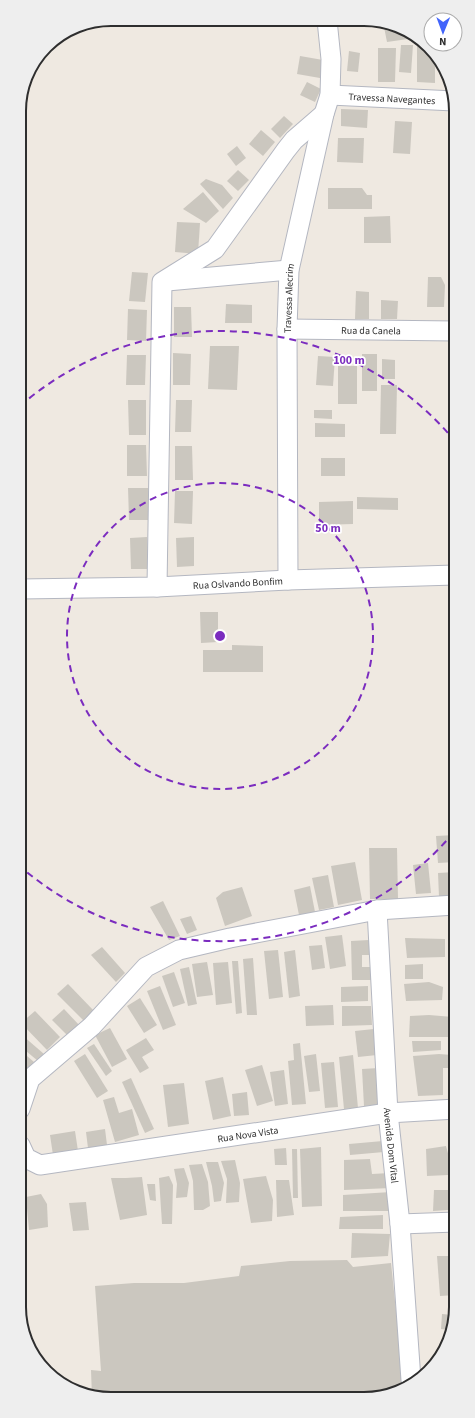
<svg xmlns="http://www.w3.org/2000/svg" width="475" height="1418" viewBox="0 0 475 1418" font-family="'Source Sans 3',sans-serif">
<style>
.building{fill:#cbc7bf}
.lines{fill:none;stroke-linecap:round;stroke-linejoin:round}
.minor-casing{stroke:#b4b7c1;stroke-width:21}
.minor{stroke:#fff;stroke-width:19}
.ring{fill:none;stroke:#7b2cbf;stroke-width:2;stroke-dasharray:7 5}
.labels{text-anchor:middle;stroke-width:3.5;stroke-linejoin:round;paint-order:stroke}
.street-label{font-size:10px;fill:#2e2e2e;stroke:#fff}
.rim{fill:none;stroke:#2e2e2e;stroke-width:2}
.centre{fill:#7b2cbf;stroke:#fff;stroke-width:2}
.ring-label{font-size:12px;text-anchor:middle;font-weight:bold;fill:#7b2cbf;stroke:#fff;stroke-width:3.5;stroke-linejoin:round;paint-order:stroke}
</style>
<rect width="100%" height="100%" fill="#efe9e1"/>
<g class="building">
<polygon points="392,26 406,34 415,38 387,42 384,27"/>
<polygon points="417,40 429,46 435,57 435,83 417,82"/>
<polygon points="401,45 413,45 411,73 399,72"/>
<polygon points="378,48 396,48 395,82 378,82"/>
<polygon points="349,51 360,53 358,72 347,71"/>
<polygon points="300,56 323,60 320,78 297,74"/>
<polygon points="307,82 321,89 315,102 300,95"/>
<polygon points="341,109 368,110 367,128 341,126"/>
<polygon points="284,116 293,124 280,138 271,129"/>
<polygon points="395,121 412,122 410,154 393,153"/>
<polygon points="261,130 275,142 263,156 249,144"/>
<polygon points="338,138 364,138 363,163 337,162"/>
<polygon points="237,146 246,158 236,166 227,154"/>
<polygon points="238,170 249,180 238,191 227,181"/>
<polygon points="206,179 222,185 233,198 223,209 200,184"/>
<polygon points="328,188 362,188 367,195 372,195 372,209 328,209"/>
<polygon points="203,192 219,211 206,223 183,209"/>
<polygon points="390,216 391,243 364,243 364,217"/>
<polygon points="177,222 200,223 198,254 175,252"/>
<polygon points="132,272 148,273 145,302 129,301"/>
<rect x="449" y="274" width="6" height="32"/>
<polygon points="428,277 441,277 445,285 444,307 427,307"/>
<polygon points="356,291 369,292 369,319 355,319"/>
<polygon points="381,300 398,301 397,319 381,319"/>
<polygon points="226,304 252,305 252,323 225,323"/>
<polygon points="174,307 191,307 192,337 174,337"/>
<polygon points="128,309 147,310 146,341 127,340"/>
<polygon points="210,346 239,346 237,390 208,389"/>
<polygon points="173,353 191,354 190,385 173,385"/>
<rect x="362" y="354" width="15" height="37"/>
<polygon points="127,355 146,355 145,385 126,385"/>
<polygon points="318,356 335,357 333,386 316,385"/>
<polygon points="382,359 395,360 395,379 382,379"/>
<rect x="338" y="366" width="19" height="38"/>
<polygon points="381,385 397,385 396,434 380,434"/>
<polygon points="128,400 146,400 146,435 129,435"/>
<polygon points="176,400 192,400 191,432 175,432"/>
<polygon points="314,410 332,410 332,419 314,418"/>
<polygon points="315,423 345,424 345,437 315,437"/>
<polygon points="127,445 146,445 147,476 127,476"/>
<polygon points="175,446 192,446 193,480 175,480"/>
<rect x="321" y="458" width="24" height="18"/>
<polygon points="128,488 148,488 149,520 129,520"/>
<polygon points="175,491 193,491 192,524 174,523"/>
<polygon points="357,497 398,498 398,510 357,509"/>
<polygon points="353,501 353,524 319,525 319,502"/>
<polygon points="147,537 148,569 131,569 130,538"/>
<polygon points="194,537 194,566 177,567 176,538"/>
<polygon points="200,612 218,612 218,642 201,643"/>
<polygon points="232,645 263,646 263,672 203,672 203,650 232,650"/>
<polygon points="455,835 455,862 438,863 436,836"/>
<polygon points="369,848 397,848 398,899 370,899"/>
<polygon points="355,862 362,900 338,905 331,866"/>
<polygon points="428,863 431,893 416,894 413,865"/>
<polygon points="455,872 455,896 439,897 438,873"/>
<polygon points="328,875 334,907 319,910 312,878"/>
<polygon points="310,886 315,912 299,915 294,890"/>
<polygon points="242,887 252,916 225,926 216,898 223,892"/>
<polygon points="163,901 180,936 169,940 150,907"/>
<polygon points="191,916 197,930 187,934 180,919"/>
<polygon points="342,935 346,966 330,969 325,937"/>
<polygon points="405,938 445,939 445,957 407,958"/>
<polygon points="369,940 369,955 362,955 362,967 372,967 372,980 352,980 351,941"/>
<polygon points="322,945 325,968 312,970 309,946"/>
<polygon points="102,947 125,973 116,982 91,955"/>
<polygon points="278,950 283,997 269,999 264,951"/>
<polygon points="295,950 300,996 289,998 284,952"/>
<polygon points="253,958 257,1015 247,1015 243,959"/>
<polygon points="232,961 238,961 242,1013 236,1014"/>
<polygon points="207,962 213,995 197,997 192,964"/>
<polygon points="228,962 232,1003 216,1005 213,963"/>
<polygon points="423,964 423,979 405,979 405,965"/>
<polygon points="189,967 197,1004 188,1006 180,969"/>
<polygon points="174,972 185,1003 173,1007 162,976"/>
<polygon points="429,982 443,987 442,1000 406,1001 404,984"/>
<polygon points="68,984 95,1012 85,1022 57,994"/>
<polygon points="160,986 176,1025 163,1030 147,991"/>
<polygon points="368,986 368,1001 341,1002 341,987"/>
<polygon points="140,998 157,1025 144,1033 127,1006"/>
<polygon points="333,1005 334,1025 306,1026 305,1006"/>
<polygon points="342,1006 371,1006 372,1025 342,1026"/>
<polygon points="64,1009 80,1026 69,1037 52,1020"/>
<polygon points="35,1011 60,1037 47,1050 21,1023"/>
<polygon points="429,1015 453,1017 452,1037 409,1037 410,1016"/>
<polygon points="110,1028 127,1059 112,1067 95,1035"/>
<polygon points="374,1029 377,1055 358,1057 355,1031"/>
<polygon points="22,1035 44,1054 38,1061 20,1046 20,1036"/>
<polygon points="146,1038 154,1050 142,1057 149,1068 140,1073 126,1050"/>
<polygon points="412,1041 441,1041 441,1050 413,1052"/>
<polygon points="300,1043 306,1104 292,1105 288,1061 294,1060 293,1044"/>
<polygon points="94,1044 112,1071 106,1076 87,1048"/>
<polygon points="20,1050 34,1062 28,1069 20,1062"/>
<polygon points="85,1054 108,1091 97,1098 74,1061"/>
<polygon points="316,1054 320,1091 309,1092 304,1056"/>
<polygon points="439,1054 452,1055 455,1068 443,1068 443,1095 418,1096 413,1056"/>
<polygon points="353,1055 358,1108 344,1109 339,1057"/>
<polygon points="334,1062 338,1107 325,1108 321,1063"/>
<polygon points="262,1065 273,1101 257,1106 245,1070"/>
<polygon points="379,1068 380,1105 364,1106 362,1069"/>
<polygon points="284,1070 288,1104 275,1106 270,1072"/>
<polygon points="223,1077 231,1116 213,1120 205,1081"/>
<polygon points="131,1078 154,1129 145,1133 122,1082"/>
<polygon points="184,1083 189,1124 168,1127 163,1085"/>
<polygon points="247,1092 249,1115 234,1116 232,1094"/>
<polygon points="114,1097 119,1113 132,1109 139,1135 115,1142 103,1100"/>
<polygon points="105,1129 107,1145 88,1148 86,1132"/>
<polygon points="75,1131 78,1151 53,1155 50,1135"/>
<polygon points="383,1141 384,1152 350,1155 349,1144"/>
<polygon points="446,1146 449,1157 448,1175 427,1176 426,1149"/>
<polygon points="321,1147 322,1206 302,1207 300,1149"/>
<polygon points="286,1148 287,1165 275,1165 274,1149"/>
<polygon points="292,1149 297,1149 298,1198 293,1198"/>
<polygon points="453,1154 456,1154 456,1188 454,1188"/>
<polygon points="370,1159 372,1174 390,1173 391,1188 344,1190 344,1160"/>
<polygon points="235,1160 240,1183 239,1202 226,1203 227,1179 221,1161"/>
<polygon points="206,1162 218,1162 224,1183 221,1201 214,1202 212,1186"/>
<polygon points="202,1164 208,1182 210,1206 203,1210 194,1210 193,1181 189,1165"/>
<polygon points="184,1168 189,1183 187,1197 176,1198 177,1184 174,1169"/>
<polygon points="169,1176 173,1185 172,1224 162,1224 159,1178"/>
<polygon points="266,1176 273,1200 272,1221 251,1223 243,1179"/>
<polygon points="142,1177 147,1215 120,1220 111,1178 126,1178"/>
<polygon points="276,1180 289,1180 294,1215 277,1217"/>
<polygon points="147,1184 155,1184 156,1201 150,1200"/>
<polygon points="434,1190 448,1190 448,1210 433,1211"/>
<polygon points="391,1192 389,1211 343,1211 343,1195"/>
<polygon points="41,1194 47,1204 48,1227 29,1230 26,1197"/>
<polygon points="86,1202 89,1230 73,1231 69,1203"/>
<polygon points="21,1206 22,1206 24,1229 21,1229"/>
<polygon points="383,1215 383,1229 339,1229 340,1217"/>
<polygon points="352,1233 390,1234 388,1256 351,1258"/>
<polygon points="437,1256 456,1256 456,1295 440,1296"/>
<polygon points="347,1260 353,1267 391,1263 401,1358 402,1386 382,1397 92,1397 91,1370 101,1371 95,1286 134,1283 184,1283 239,1276 241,1266 290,1261"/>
<polygon points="442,1314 453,1315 453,1320 449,1330 441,1329"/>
</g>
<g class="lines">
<g class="minor-casing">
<g id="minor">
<path id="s1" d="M 330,95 L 454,101"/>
<polyline points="167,281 289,270"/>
<path id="s2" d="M 287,329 L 455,331"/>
<path id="s3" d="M 288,580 L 287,329 L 289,270 L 324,114 L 330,95 L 331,59 L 327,20"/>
<polyline points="157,587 162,282 215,249 286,150 294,140 324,114"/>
<path id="s4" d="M 20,589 L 157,587 L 288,580 L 455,575"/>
<path id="s5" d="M 377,910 L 388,1113 L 400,1224 L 411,1380"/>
<polyline points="20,1109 30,1079 92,1026 146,967 179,950 230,938 377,910 455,905"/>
<path id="s6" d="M 20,1145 L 26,1158 L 40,1165 L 388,1113 L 456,1109"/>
<polyline points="400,1224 456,1222"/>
</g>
</g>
<use href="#minor" class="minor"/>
</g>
<g class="ring">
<circle cx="220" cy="636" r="153"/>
<path d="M454 832A305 305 0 0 1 22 868M20 406A305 305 0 0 1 454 440"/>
</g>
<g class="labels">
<g class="street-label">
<text dy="4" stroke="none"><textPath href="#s1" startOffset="62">Travessa Navegantes</textPath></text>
<text dy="4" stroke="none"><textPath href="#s3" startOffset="282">Travessa Alecrim</textPath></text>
<text dy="4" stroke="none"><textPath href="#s2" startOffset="84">Rua da Canela</textPath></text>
<text dy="4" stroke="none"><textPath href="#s4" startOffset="218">Rua Oslvando Bonfim</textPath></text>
<text dy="4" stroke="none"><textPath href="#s6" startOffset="240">Rua Nova Vista</textPath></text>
<text dy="4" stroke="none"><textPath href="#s5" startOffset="236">Avenida Dom Vital</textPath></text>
</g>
</g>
<path d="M0 0H475V1418H0ZM111 26H364A85 85 0 0 1 449 111V1307A85 85 0 0 1 364 1392H111A85 85 0 0 1 26 1307V111A85 85 0 0 1 111 26Z" fill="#eee" fill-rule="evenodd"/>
<path class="rim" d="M111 26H364A85 85 0 0 1 449 111V1307A85 85 0 0 1 364 1392H111A85 85 0 0 1 26 1307V111A85 85 0 0 1 111 26Z"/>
<circle cx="220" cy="636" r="6" class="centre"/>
<g class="ring-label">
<text x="349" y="364">100 m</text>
<text x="328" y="532">50 m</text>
</g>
<g transform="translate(443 32) rotate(181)"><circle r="19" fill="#ffffff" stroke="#ababab"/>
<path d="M0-3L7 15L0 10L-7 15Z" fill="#4264fb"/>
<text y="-6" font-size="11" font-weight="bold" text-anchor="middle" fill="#2e2e2e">N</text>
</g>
</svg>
